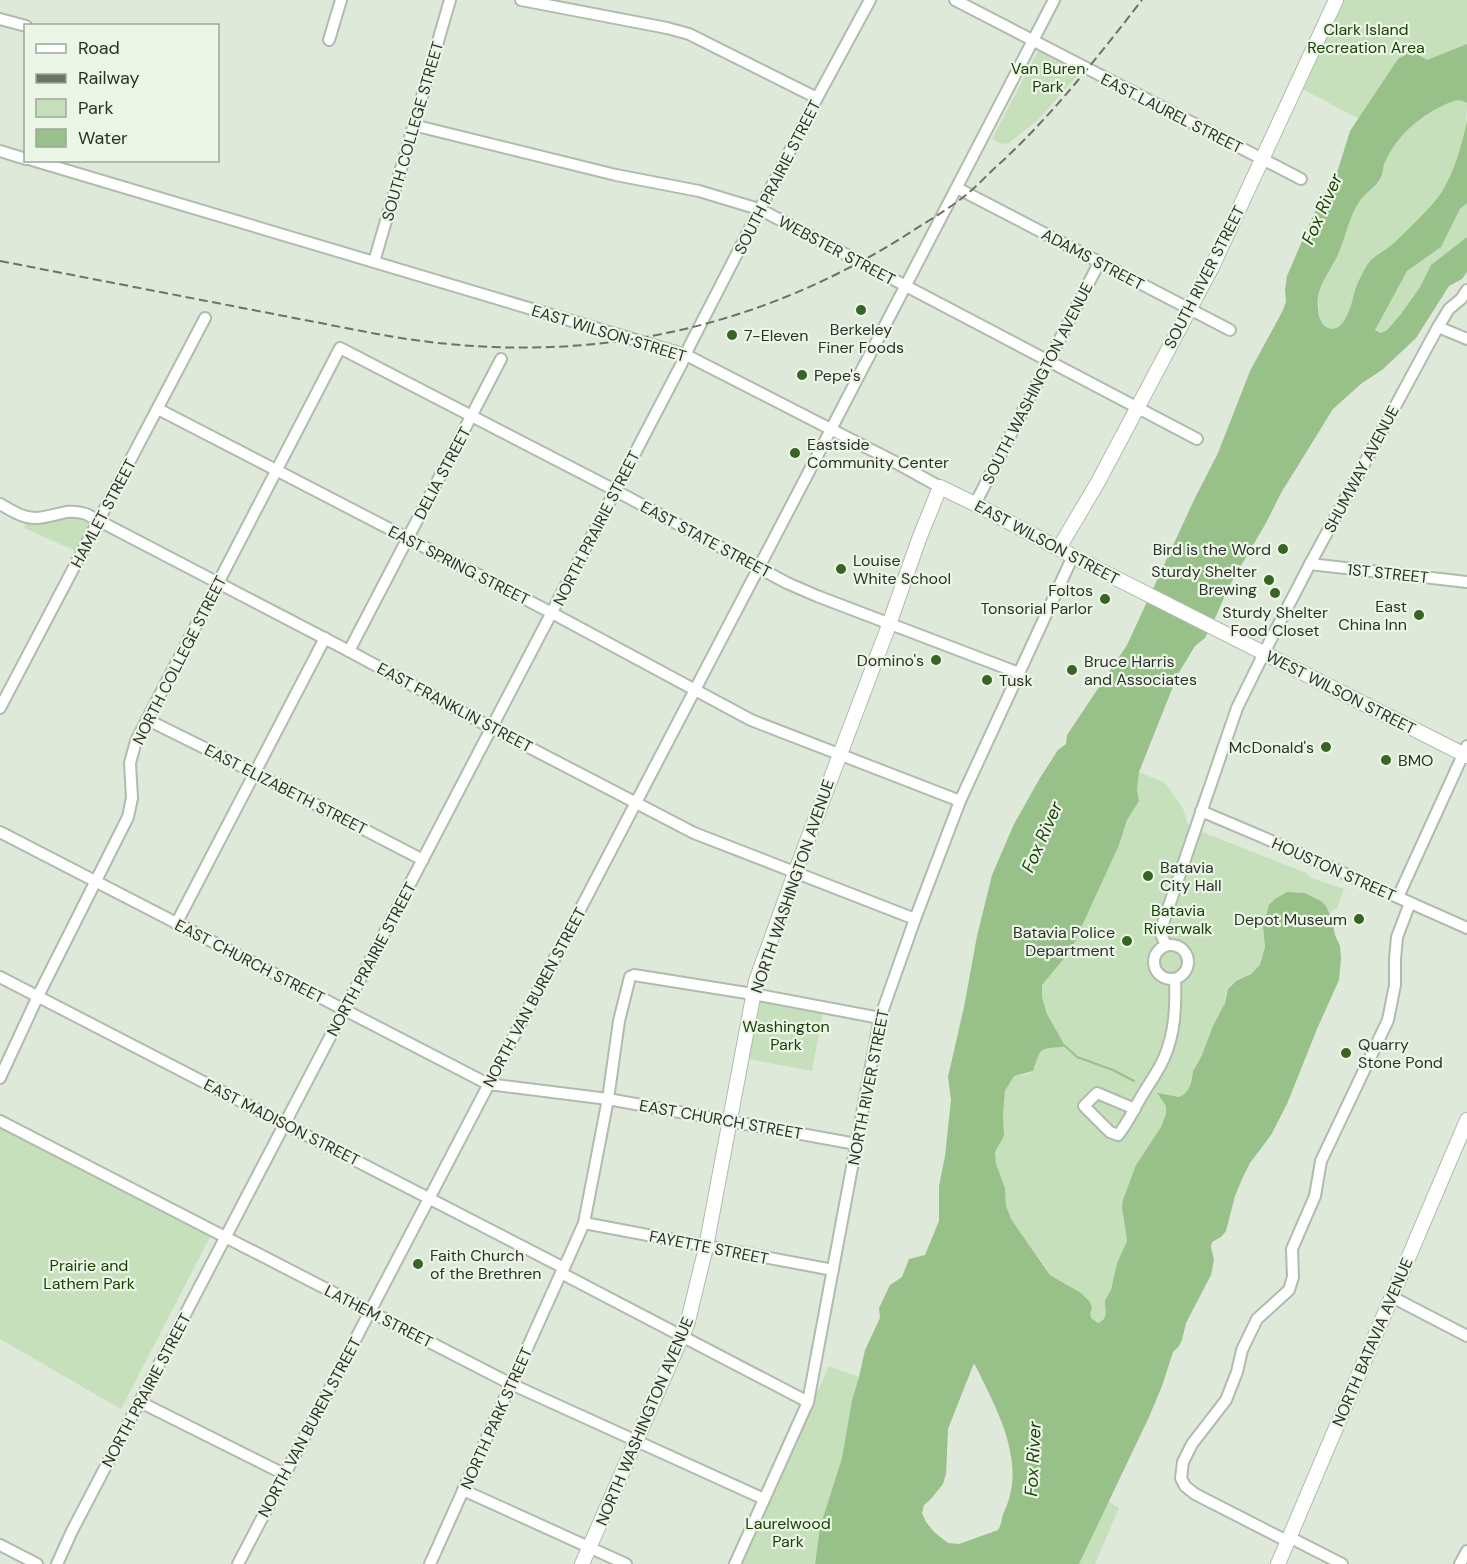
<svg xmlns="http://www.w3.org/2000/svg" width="1467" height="1564" viewBox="0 0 1467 1564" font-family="'DM Sans',sans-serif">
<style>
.green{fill:#c5e0ba}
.water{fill:#98c089;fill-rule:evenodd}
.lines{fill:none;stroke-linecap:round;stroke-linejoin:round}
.stream{stroke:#98c089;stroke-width:2}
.minor-casing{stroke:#b1bbad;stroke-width:14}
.major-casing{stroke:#b1bbad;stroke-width:16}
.minor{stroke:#fff;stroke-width:10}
.major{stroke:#fff;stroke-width:14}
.rail{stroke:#6b7268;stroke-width:2;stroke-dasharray:9 4.5;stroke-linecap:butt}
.poi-dot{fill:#396524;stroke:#ebf6e7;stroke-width:2}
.labels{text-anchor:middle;stroke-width:4.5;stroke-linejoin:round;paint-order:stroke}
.park-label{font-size:16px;fill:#1b4006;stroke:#ebf6e7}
.street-label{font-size:16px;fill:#2d312b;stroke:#ebf6e7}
.poi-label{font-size:16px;fill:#2d312b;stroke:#ebf6e7;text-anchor:start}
.water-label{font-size:18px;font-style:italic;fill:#1c4107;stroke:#ebf6e7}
</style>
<rect width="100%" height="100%" fill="#dee9da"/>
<g class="green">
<polygon points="1342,0 1467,0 1467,44 1427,60 1377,92 1359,119 1301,88"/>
<polygon points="1039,49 1081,71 1038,120 1009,143 1001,144 992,139"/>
<path d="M 1454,100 L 1462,100 L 1467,103 C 1467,134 1458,168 1440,194 C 1428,211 1408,229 1393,244 C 1386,251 1374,255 1368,263 C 1363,270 1359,280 1356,288 C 1351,300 1347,334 1327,328 C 1322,327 1321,322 1320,317 C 1313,291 1328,277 1338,254 C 1346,237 1349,218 1358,203 C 1365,193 1378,188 1382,176 C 1383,173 1383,170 1383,167 C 1385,157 1395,143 1402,136 C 1416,119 1434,110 1454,100 Z"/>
<polygon points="1467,203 1467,237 1431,265 1420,287 1401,314 1387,330 1381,333 1375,329 1376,325 1407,271 1441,247 1460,209"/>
<polygon points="61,516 79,516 90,522 91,525 78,552 24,528 26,521"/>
<path d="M 1139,772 L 1165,783 L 1183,808 L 1187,823 L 1190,827 L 1306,873 L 1311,878 L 1344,889 L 1337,908 L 1329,913 C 1315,886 1276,884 1266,915 C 1260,931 1269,949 1261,964 C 1253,977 1235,976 1228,989 C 1225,995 1225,1004 1222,1011 C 1216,1025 1210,1039 1203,1053 C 1200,1059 1196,1063 1194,1069 C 1190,1077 1192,1088 1184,1095 C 1178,1099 1164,1095 1157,1095 L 1166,1106 L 1166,1114 L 1161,1127 L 1136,1165 L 1123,1216 L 1127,1241 L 1117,1263 L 1111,1290 L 1105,1300 C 1104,1310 1110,1318 1099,1323 L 1090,1318 L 1090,1314 L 1071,1287 L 1051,1275 L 1011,1219 L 1006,1206 L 1005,1188 L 996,1164 L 995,1152 L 1004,1136 L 1003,1116 L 1005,1091 L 1014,1076 L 1028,1074 L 1033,1071 L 1040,1051 L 1043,1048 L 1063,1047 L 1064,1044 L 1047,1014 L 1042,997 L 1042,985 L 1071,950 L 1119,845 L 1127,820 L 1139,801 L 1137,790 Z"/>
<polygon points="759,1000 823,1012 812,1071 748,1059"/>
<polygon points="0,1127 210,1237 121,1409 0,1339"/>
<polygon points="829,1366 859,1377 852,1400 842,1458 820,1527 815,1564 740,1564"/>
<polygon points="1108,1502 1119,1508 1095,1564 1079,1564"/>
</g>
<path class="water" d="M 1467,44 L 1467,103 C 1458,97 1451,102 1442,106 C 1417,118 1397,136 1385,162 C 1382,167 1384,174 1380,179 C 1375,188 1365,193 1359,202 C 1349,217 1346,236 1339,252 C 1333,267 1320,282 1318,298 C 1317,305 1318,323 1326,327 C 1345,337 1352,301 1355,290 C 1358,282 1362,273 1367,265 C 1373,255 1386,251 1395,242 C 1409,228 1430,209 1441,193 C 1455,171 1462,145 1467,120 L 1467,203 L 1460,209 L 1441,247 L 1407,271 L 1375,330 L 1381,333 L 1387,330 L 1401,314 L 1420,287 L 1431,265 L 1467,237 L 1467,272 L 1462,279 L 1449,286 L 1416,338 L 1382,370 L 1362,383 L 1333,409 L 1281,493 L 1266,523 L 1228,588 L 1217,614 L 1205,638 L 1195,646 L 1178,674 L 1139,772 L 1137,790 L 1139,801 L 1127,820 L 1119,845 L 1071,950 L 1042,985 L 1042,997 L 1047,1014 L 1064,1044 L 1063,1047 C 1037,1049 1042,1047 1033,1071 L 1014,1076 L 1005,1091 L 1003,1116 L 1004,1136 L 995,1152 L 996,1164 L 1005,1188 L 1006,1206 L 1011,1219 L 1050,1275 L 1081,1293 L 1090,1302 L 1092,1308 L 1090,1314 L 1091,1318 L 1098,1323 C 1110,1318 1104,1310 1105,1300 L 1111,1290 L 1117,1263 L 1127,1241 L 1122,1207 L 1123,1200 L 1136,1165 L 1161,1127 L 1166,1114 L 1166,1106 L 1157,1093 L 1179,1097 L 1183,1095 L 1188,1090 L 1191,1083 L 1193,1071 L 1202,1055 L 1213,1026 L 1225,1003 L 1228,989 L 1236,981 L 1251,974 L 1260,965 L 1265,947 L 1263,926 L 1269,905 L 1275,899 L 1287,892 L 1305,893 L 1321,901 L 1326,906 L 1332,919 L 1335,935 L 1340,946 L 1341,959 L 1339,980 L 1317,1029 L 1287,1104 L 1271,1135 L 1250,1163 L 1242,1179 L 1235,1196 L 1226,1231 L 1221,1237 L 1212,1242 L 1211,1247 L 1214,1260 L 1211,1275 L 1186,1323 L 1182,1340 L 1179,1346 L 1173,1352 L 1162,1386 L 1149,1417 L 1079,1564 L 815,1564 L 820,1527 L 842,1458 L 852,1400 L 859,1377 L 865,1350 L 880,1318 L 879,1308 L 890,1285 L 902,1277 L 909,1259 L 925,1255 L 939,1221 L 939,1186 L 945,1156 L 951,1100 L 948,1077 L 964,1007 L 977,936 L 992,875 L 1014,824 L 1040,778 L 1058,750 L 1066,744 L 1067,735 L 1127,645 L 1194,500 L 1218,453 L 1250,371 L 1282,312 L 1286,302 L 1285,290 L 1287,276 L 1312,218 L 1328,187 L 1336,176 L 1350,131 L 1398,59 L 1412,51 L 1427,60 ZM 974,1363 C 996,1408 1028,1462 1004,1512 C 1001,1519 1002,1524 998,1530 L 959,1544 L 948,1543 L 934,1532 L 926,1522 L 922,1513 L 924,1505 L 930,1500 L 943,1484 L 946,1474 L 948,1429 Z"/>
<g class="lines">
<polyline class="stream" points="1064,1045 1077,1057 1113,1070 1134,1081"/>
<g class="minor-casing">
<g id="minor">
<polyline points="521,0 667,28 689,34 817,98"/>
<polyline points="955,0 1301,179"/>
<polyline points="0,19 26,26"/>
<polyline points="329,40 341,0"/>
<polyline points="413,125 616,175 699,191 752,207 767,213 1197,439"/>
<polyline points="0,151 26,159"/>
<polyline points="32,160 686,355 893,461 940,487"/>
<polyline points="957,188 1230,330"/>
<polyline points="374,262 450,0"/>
<polyline points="1438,327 1467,339"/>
<polyline points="158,409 552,613 751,720 960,801"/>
<path d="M 0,504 C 11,510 22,518 35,518 C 54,518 66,507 86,514 L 349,651 L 492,728 L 694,833 L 915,919"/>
<polyline points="975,504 1099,263"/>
<polyline points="1310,564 1467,582"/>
<polyline points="349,651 501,359"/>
<polyline points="0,708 205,318"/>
<polyline points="148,720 255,773 423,860"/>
<polyline points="1201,811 1260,836 1467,928"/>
<polyline points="0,832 488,1084 608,1099 856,1144"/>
<polyline points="1398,897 1467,746"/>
<polyline points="176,924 325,638"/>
<circle cx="1171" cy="962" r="17"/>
<polyline points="1166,945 1160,932 1237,708 1269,643 1310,564 1438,327 1449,309 1461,299 1467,290"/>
<polyline points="0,977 564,1268 584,1223 608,1099 619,1021 630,977 634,975 753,994 880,1018"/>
<polyline points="0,1078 38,996 128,817 132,798 130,763 136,741 340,348 607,486 787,583 817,596 1019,673"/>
<path d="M 1135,1109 L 1097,1093 L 1084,1106 L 1110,1132 L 1118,1135 C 1127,1124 1133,1111 1140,1099 C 1148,1085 1158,1072 1164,1058 C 1175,1033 1176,1007 1175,979"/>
<polyline points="0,1121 511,1384 764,1499"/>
<polyline points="584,1223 833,1270"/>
<polyline points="1392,1297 1467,1336"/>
<polyline points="140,1402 284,1474"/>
<polyline points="463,1490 626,1564"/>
<polyline points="1289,1537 1342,1564"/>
<polyline points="1287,1541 1195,1494 1185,1486 1181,1478 1183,1462 1192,1444 1226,1400 1237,1372 1242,1350 1257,1319 1289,1290 1293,1277 1292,1249 1315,1196 1321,1161 1388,1020 1395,985 1395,959 1397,937 1410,903"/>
<polyline points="0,1545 37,1564"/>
<polyline points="57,1564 72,1531 681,365 689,347 817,98 870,0"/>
<polyline points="238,1564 826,439 1054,0"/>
<polyline points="430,1564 561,1273 808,1402"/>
<polyline points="735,1564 808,1402 880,1018 915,919 960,801 1073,556"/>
<polyline points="1460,1564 1467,1551"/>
</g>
</g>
<g class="major-casing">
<g id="major">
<polyline points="1059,548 1098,482 1212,267 1336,0"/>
<polyline points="582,1564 687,1325 706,1247 756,981 795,873 886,633 919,539 940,487 975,504 1082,561 1467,756"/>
<polyline points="1278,1564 1467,1120"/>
</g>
</g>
<use href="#minor" class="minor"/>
<use href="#major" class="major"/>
<path class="rail" d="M 0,261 L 377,334 C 568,369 749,337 914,230 C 931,219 950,208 966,195 C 977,186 986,176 996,167 C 1052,116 1096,59 1142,0"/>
</g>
<g class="poi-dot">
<circle cx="861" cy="310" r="6"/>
<circle cx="732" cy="335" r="6"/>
<circle cx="802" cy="375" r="6"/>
<circle cx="795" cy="453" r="6"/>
<circle cx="1283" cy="549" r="6"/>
<circle cx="841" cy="569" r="6"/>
<circle cx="1269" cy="580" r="6"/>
<circle cx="1275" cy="593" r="6"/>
<circle cx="1105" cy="599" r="6"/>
<circle cx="1419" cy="615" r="6"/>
<circle cx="936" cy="660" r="6"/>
<circle cx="1072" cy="670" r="6"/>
<circle cx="987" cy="680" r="6"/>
<circle cx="1326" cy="747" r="6"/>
<circle cx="1386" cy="760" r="6"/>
<circle cx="1148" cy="876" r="6"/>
<circle cx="1359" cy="919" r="6"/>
<circle cx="1127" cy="941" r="6"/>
<circle cx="1346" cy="1053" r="6"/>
<circle cx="418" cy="1264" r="6"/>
</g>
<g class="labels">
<g class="park-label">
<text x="1366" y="35">Clark Island<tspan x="1366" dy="18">Recreation Area</tspan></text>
<text x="1048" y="74">Van Buren<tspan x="1048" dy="18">Park</tspan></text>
<text x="1178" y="916">Batavia<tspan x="1178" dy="18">Riverwalk</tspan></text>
<text x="786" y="1032">Washington<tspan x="786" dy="18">Park</tspan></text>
<text x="89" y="1271">Prairie and<tspan x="89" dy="18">Lathem Park</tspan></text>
<text x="788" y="1529">Laurelwood<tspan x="788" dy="18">Park</tspan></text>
</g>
<g class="street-label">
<text transform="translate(1172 113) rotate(27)" y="6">EAST LAUREL STREET</text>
<text transform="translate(412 131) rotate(-74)" y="6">SOUTH COLLEGE STREET</text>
<text transform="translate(777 177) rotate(-63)" y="6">SOUTH PRAIRIE STREET</text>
<text transform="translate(837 250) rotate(28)" y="6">WEBSTER STREET</text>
<text transform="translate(1093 259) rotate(28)" y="6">ADAMS STREET</text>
<text transform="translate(1204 277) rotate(-63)" y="6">SOUTH RIVER STREET</text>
<text transform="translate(609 333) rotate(17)" y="6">EAST WILSON STREET</text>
<text transform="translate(1037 383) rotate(-63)" y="6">SOUTH WASHINGTON AVENUE</text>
<text transform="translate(1361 469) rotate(-62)" y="6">SHUMWAY AVENUE</text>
<text transform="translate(442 473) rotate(-62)" y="6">DELIA STREET</text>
<text transform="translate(103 513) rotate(-62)" y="6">HAMLET STREET</text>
<text transform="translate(596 528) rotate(-63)" y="6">NORTH PRAIRIE STREET</text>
<text transform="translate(706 539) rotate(28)" y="6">EAST STATE STREET</text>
<text transform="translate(1047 542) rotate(28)" y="6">EAST WILSON STREET</text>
<text transform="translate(459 565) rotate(27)" y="6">EAST SPRING STREET</text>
<text transform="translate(1388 573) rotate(6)" y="6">1ST STREET</text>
<text transform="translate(179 660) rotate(-63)" y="6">NORTH COLLEGE STREET</text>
<text transform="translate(1341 692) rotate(27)" y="6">WEST WILSON STREET</text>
<text transform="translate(455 707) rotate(28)" y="6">EAST FRANKLIN STREET</text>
<text transform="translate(286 789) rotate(27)" y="6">EAST ELIZABETH STREET</text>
<text transform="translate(1334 869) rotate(24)" y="6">HOUSTON STREET</text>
<text transform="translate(792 886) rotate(-71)" y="6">NORTH WASHINGTON AVENUE</text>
<text transform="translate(371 959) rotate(-62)" y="6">NORTH PRAIRIE STREET</text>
<text transform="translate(250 961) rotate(27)" y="6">EAST CHURCH STREET</text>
<text transform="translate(534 997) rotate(-62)" y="6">NORTH VAN BUREN STREET</text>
<text transform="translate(868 1087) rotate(-79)" y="6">NORTH RIVER STREET</text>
<text transform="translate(721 1119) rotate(10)" y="6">EAST CHURCH STREET</text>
<text transform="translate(282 1122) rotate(27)" y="6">EAST MADISON STREET</text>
<text transform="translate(709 1247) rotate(11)" y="6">FAYETTE STREET</text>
<text transform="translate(379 1316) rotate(27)" y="6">LATHEM STREET</text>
<text transform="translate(1372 1342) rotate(-67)" y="6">NORTH BATAVIA AVENUE</text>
<text transform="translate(146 1390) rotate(-62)" y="6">NORTH PRAIRIE STREET</text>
<text transform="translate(496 1418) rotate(-66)" y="6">NORTH PARK STREET</text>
<text transform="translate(644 1421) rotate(-67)" y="6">NORTH WASHINGTON AVENUE</text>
<text transform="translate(309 1427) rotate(-62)" y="6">NORTH VAN BUREN STREET</text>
</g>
<g class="poi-label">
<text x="861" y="335" text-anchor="middle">Berkeley<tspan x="861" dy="18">Finer Foods</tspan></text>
<text x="744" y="341">7-Eleven</text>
<text x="814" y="381">Pepe's</text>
<text x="807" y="450">Eastside<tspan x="807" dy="18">Community Center</tspan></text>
<text x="1271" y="555" text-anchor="end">Bird is the Word</text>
<text x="853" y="566">Louise<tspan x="853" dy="18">White School</tspan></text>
<text x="1257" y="577" text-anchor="end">Sturdy Shelter<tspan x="1257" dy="18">Brewing</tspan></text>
<text x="1093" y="596" text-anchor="end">Foltos<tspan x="1093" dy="18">Tonsorial Parlor</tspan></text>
<text x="1407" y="612" text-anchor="end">East<tspan x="1407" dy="18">China Inn</tspan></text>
<text x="1275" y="618" text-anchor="middle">Sturdy Shelter<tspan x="1275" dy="18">Food Closet</tspan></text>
<text x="924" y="666" text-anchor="end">Domino's</text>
<text x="1084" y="667">Bruce Harris<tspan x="1084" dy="18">and Associates</tspan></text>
<text x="999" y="686">Tusk</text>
<text x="1314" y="753" text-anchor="end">McDonald's</text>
<text x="1398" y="766">BMO</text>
<text x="1160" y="873">Batavia<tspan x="1160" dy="18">City Hall</tspan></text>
<text x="1347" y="925" text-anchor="end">Depot Museum</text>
<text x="1115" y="938" text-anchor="end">Batavia Police<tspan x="1115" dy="18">Department</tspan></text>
<text x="1358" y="1050">Quarry<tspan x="1358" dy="18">Stone Pond</tspan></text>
<text x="430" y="1261">Faith Church<tspan x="430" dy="18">of the Brethren</tspan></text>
</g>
<g class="water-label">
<text transform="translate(1322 209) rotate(-66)" y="6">Fox River</text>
<text transform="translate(1042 837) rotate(-66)" y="6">Fox River</text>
<text transform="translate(1033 1459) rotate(-87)" y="6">Fox River</text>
</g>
</g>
<rect x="24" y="24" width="195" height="138" fill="#ebf6e7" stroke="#9fa79c" stroke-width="1.5"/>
<rect x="36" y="44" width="30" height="9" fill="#ffffff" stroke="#9fa79c" stroke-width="1.5"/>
<text x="78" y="54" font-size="18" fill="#2d312b">Road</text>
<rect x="36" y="74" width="30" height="9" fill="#6b7268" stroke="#9fa79c" stroke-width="1.5"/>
<text x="78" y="84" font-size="18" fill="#2d312b">Railway</text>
<rect x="36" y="99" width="30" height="18" fill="#c5e0ba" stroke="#9fa79c" stroke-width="1.5"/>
<text x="78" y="114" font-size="18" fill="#2d312b">Park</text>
<rect x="36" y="129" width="30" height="18" fill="#98c089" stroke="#9fa79c" stroke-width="1.5"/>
<text x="78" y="144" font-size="18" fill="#2d312b">Water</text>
</svg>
